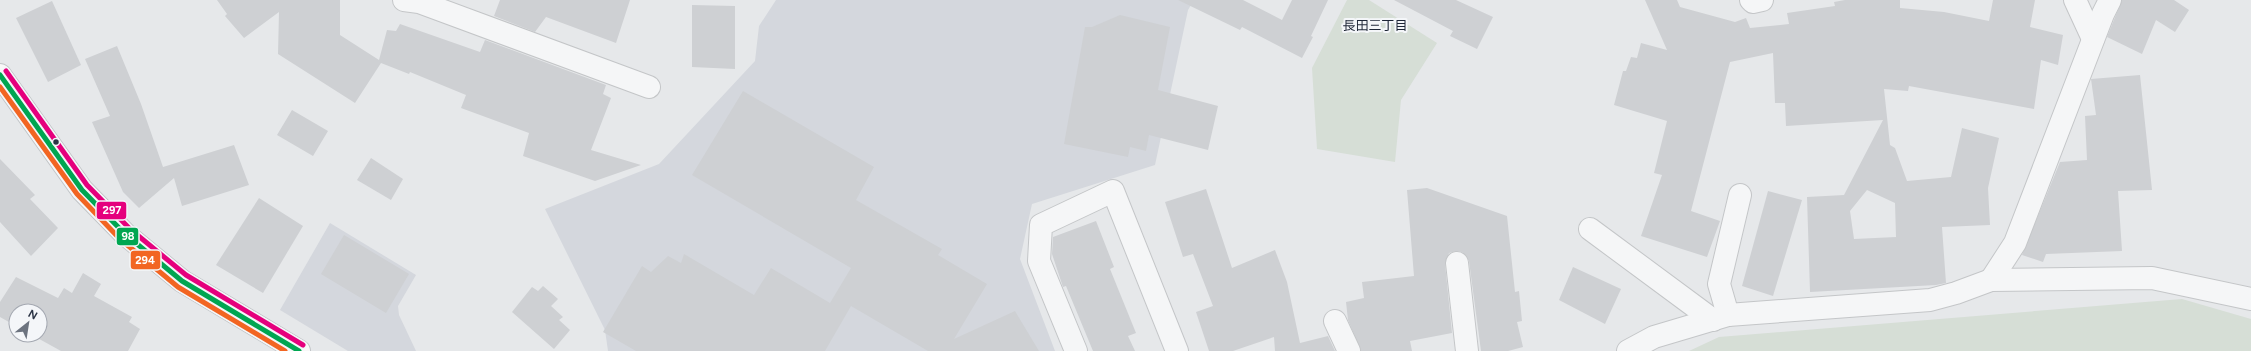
<svg xmlns="http://www.w3.org/2000/svg" width="2251" height="351" viewBox="0 0 2251 351" font-family="Figtree,'Noto Sans JP',sans-serif">
<style>
.built{fill:#d4d7dd}
.green{fill:#d6ded6}
.building{fill:#ced0d3;fill-rule:evenodd}
.lines{fill:none;stroke-linecap:round;stroke-linejoin:round}
.minor-casing{stroke:#c4c6c8;stroke-width:24}
.major-casing{stroke:#c2c5c8;stroke-width:24}
.minor{stroke:#f5f6f7;stroke-width:22}
.major{stroke:#f8f8f8;stroke-width:22}
.bus-1-casing{stroke:#f4f6f9;stroke-width:8}
.bus-2-casing{stroke:#f4f6f9;stroke-width:8}
.bus-3-casing{stroke:#f4f6f9;stroke-width:8}
.bus-1{stroke:#00a651;stroke-width:5}
.bus-2{stroke:#f26522;stroke-width:5}
.bus-3{stroke:#e5007d;stroke-width:5}
.bus-dot{fill:#2b3445;stroke:#f4f6f9;stroke-width:1.5}
.labels{text-anchor:middle;stroke-width:4;stroke-linejoin:round;paint-order:stroke}
.neighbourhood-label{font-size:13px;fill:#1d2536;stroke:#f4f6f9}
.line-badge{stroke:#f4f6f9;stroke-width:1.5}
.badge-label{font-size:11px;text-anchor:middle;font-weight:bold;fill:#fff}
</style>
<rect width="100%" height="100%" fill="#e6e8ea"/>
<g class="built">
<polygon points="776,0 1194,0 1188,10 1155,165 1032,204 1020,259 1055,351 608,351 605,330 545,209 659,164 755,61 759,26"/>
<polygon points="330,223 416,275 398,306 399,315 416,351 348,351 280,310"/>
</g>
<g class="green">
<polygon points="1347,0 1369,0 1437,43 1401,100 1395,162 1317,149 1312,68"/>
<polygon points="2182,299 2251,319 2251,351 1689,351 1719,337"/>
</g>
<g class="building">
<polygon points="217,0 340,0 340,35 379,60 387,30 396,31 400,24 480,52 485,40 606,85 603,94 611,98 591,150 641,165 595,181 523,156 529,133 461,108 466,95 410,72 409,74 381,63 355,103 278,54 279,12 244,38 225,16 227,14"/>
<polygon points="500,0 630,0 616,43 546,17 535,32 494,16"/>
<polygon points="1178,0 1243,0 1282,20 1292,0 1328,0 1311,36 1313,37 1302,58 1242,27 1240,30"/>
<polygon points="1394,0 1456,0 1493,17 1477,49 1450,36 1453,31"/>
<path d="M 1645,0 L 1677,0 L 1680,7 L 1735,22 L 1746,18 L 1750,28 L 1789,24 L 1787,13 L 1835,6 L 1834,2 L 1845,0 L 1900,0 L 1900,8 L 1944,12 L 1989,21 L 1993,0 L 2035,0 L 2030,27 L 2063,35 L 2058,65 L 2041,60 L 2034,109 L 1909,86 L 1908,91 L 1884,89 L 1890,145 L 1895,148 L 1907,181 L 1951,177 L 1962,128 L 1999,138 L 1988,188 L 1990,225 L 1942,227 L 1946,283 L 1936,285 L 1810,292 L 1807,197 L 1844,195 L 1883,120 L 1786,126 L 1785,103 L 1775,103 L 1773,53 L 1730,62 L 1691,211 L 1720,221 L 1707,257 L 1641,236 L 1662,175 L 1654,173 L 1667,121 L 1614,105 L 1623,71 L 1626,71 L 1631,57 L 1637,58 L 1641,43 L 1667,50 ZM 1867,190 L 1895,203 L 1896,237 L 1854,239 L 1850,211 Z"/>
<polygon points="2122,0 2174,0 2189,10 2175,32 2156,20 2142,54 2107,37"/>
<polygon points="52,1 81,65 48,82 16,18"/>
<polygon points="692,5 735,6 735,69 692,67"/>
<polygon points="1120,15 1170,27 1158,90 1218,106 1208,150 1149,135 1146,151 1130,147 1128,157 1064,144 1085,27 1092,27"/>
<polygon points="117,46 141,104 163,167 234,145 249,185 182,206 174,178 139,208 123,192 92,122 110,116 85,59"/>
<polygon points="2140,75 2152,190 2118,191 2122,251 2046,254 2043,262 2022,255 2060,162 2087,160 2085,116 2096,115 2091,79"/>
<polygon points="743,91 874,167 856,200 942,249 938,255 987,284 954,339 1015,311 1039,351 928,351 851,306 825,351 636,351 603,332 642,266 651,272 668,256 681,263 684,254 754,295 771,268 830,303 851,268 692,175"/>
<polygon points="292,110 328,131 313,156 277,135"/>
<polygon points="371,158 403,179 391,200 357,180"/>
<polygon points="0,159 35,195 30,199 58,228 31,256 0,222"/>
<polygon points="1427,188 1507,216 1515,292 1519,291 1522,321 1517,322 1523,347 1508,351 1481,351 1469,261 1462,252 1456,251 1449,253 1445,264 1452,333 1410,341 1412,351 1361,351 1348,320 1346,302 1364,298 1362,282 1414,276 1407,190"/>
<polygon points="1206,189 1232,268 1275,250 1287,282 1300,343 1328,336 1335,351 1275,351 1274,337 1233,351 1209,351 1196,312 1213,306 1193,254 1183,257 1165,202"/>
<polygon points="1768,191 1802,200 1773,296 1742,286"/>
<polygon points="259,198 303,226 263,293 216,265"/>
<polygon points="1096,221 1114,267 1110,269 1136,333 1128,336 1135,351 1093,351 1066,286 1063,287 1052,254 1053,237"/>
<polygon points="344,235 409,274 386,313 321,274"/>
<polygon points="1573,267 1621,289 1605,324 1559,300"/>
<polygon points="83,273 101,284 94,296 132,317 129,322 140,329 128,351 61,351 32,335 40,335 40,311 16,311 16,326 0,317 0,302 16,277 58,298 64,288 72,293"/>
<polygon points="543,286 558,299 551,306 563,317 559,320 570,330 554,349 512,312 532,287 538,291"/>
</g>
<g class="lines">
<g class="minor-casing">
<g id="minor">
<polyline points="404,0 419,2 649,87"/>
<polyline points="1751,0 1753,2 1762,0"/>
<polyline points="2075,0 2093,39"/>
<polyline points="1590,229 1713,320"/>
<polyline points="1457,263 1467,351"/>
<polyline points="1991,280 2015,243 2103,14 2110,0"/>
<polyline points="1728,315 1719,284 1740,195"/>
<polyline points="1335,321 1349,351"/>
<polyline points="1076,351 1039,261 1041,225 1113,191 1177,351"/>
<polyline points="1628,351 1654,337 1728,315 1930,300 1956,293 1991,280 2152,278 2251,299"/>
</g>
</g>
<g class="major-casing">
<polyline id="major" points="0,75 82,190 125,234 182,281 299,351"/>
</g>
<use href="#minor" class="minor"/>
<use href="#major" class="major"/>
<g class="bus-1-casing">
<polyline id="bus-1" points="0,75 82,190 125,234 182,281 299,351"/>
</g>
<g class="bus-2-casing">
<polyline id="bus-2" points="0,87 77,194 120,239 178,287 285,351"/>
</g>
<g class="bus-3-casing">
<polyline id="bus-3" points="6,71 87,185 130,229 186,275 303,345"/>
</g>
<use href="#bus-1" class="bus-1"/>
<use href="#bus-2" class="bus-2"/>
<use href="#bus-3" class="bus-3"/>
</g>
<circle class="bus-dot" cx="56" cy="142" r="3.5"/>
<g class="labels">
<g class="neighbourhood-label">
<text x="1375" y="30">長田三丁目</text>
</g>
</g>
<g class="line-badge">
<rect x="96" y="201" width="31" height="19" rx="4" fill="#e5007d"/>
<rect x="116" y="227" width="23" height="19" rx="4" fill="#00a651"/>
<rect x="130" y="250" width="31" height="20" rx="4" fill="#f26522"/>
</g>
<g class="badge-label">
<text x="112" y="214">297</text>
<text x="128" y="240">98</text>
<text x="145" y="264">294</text>
</g>
<g transform="translate(28 323) rotate(30)"><circle r="19" fill="#f4f6f9" stroke="#a4a8b1"/>
<path d="M0-3L7 15L0 10L-7 15Z" fill="#6c737f"/>
<text y="-6" font-size="11" font-weight="bold" text-anchor="middle" fill="#2b3445">N</text>
</g>
</svg>
